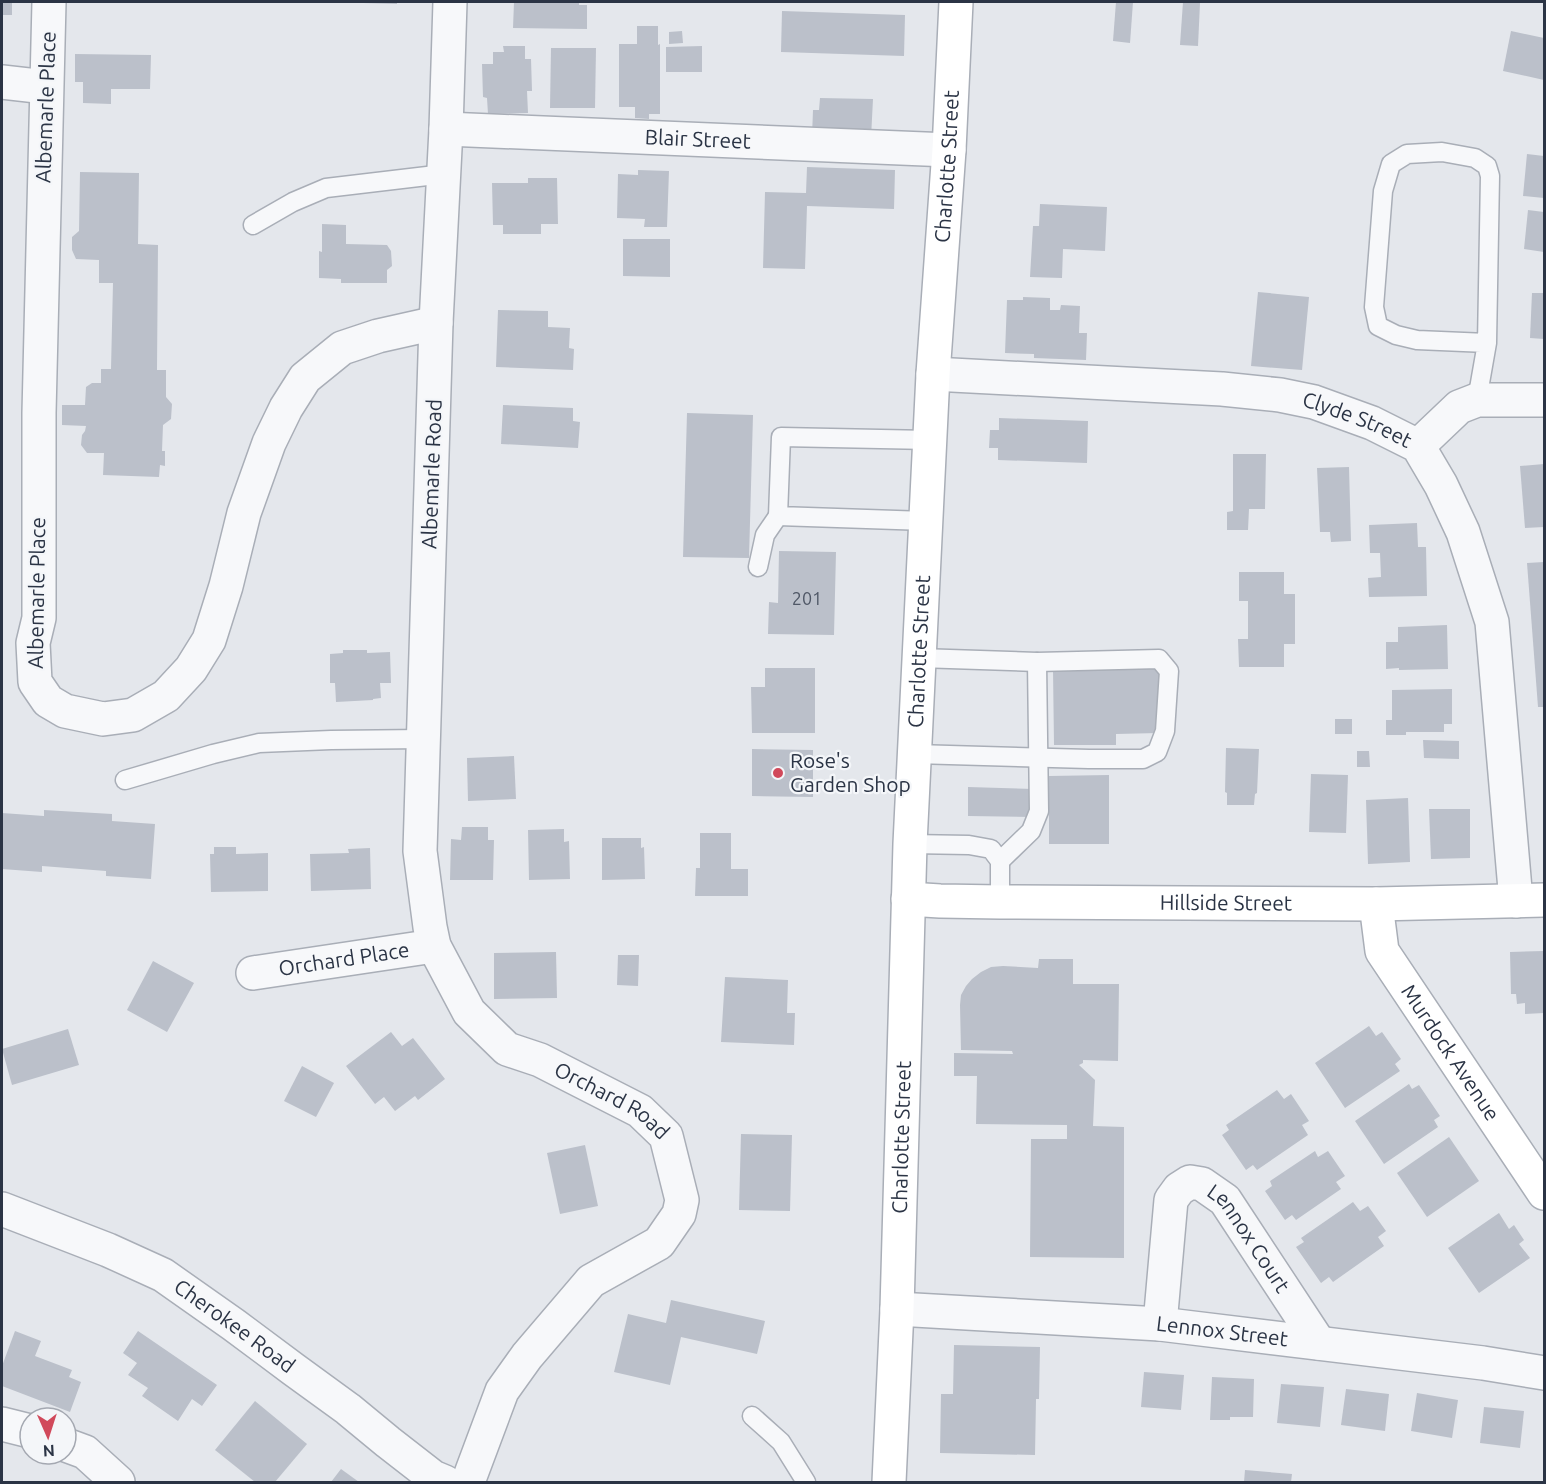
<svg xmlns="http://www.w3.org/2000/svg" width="1546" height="1484" viewBox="0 0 1546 1484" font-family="Ubuntu,sans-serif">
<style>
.building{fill:#bbc0ca}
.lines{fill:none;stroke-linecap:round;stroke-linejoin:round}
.lane-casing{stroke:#a9aeb7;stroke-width:21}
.street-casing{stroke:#a9aeb7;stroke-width:36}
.secondary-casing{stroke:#a9aeb7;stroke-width:36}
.lane{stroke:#f7f8fa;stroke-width:18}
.street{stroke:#f7f8fa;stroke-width:33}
.secondary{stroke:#fff;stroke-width:33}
.poi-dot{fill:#d1495b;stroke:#f4f6f9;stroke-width:2}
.labels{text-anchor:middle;stroke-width:4.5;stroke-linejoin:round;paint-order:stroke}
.number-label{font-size:18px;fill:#4f5766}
.street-label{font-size:21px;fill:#2b3445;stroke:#f4f6f9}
.poi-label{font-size:21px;fill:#2b3445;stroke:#f4f6f9;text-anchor:start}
</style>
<rect width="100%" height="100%" fill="#e4e7ec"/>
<g class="building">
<rect x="2" y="2" width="10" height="13"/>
<polygon points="363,2 397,2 397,4 363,3"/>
<polygon points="514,2 579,2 579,5 587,5 587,29 513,28"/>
<polygon points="1116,2 1133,2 1130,43 1113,41"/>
<polygon points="1183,2 1200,3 1198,46 1180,45"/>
<polygon points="782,11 905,15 904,56 781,52"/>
<polygon points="637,26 658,26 658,45 660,44 660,114 649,114 649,119 635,118 635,107 619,107 619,44 637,44"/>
<polygon points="682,31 683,43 669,44 669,32"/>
<polygon points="1511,31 1544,38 1544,80 1503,71"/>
<polygon points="503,46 525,46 525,59 531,59 532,91 527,91 528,113 488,114 487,98 483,97 482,64 493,64 493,52 504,52"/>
<polygon points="702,46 702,72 666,72 666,47"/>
<polygon points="551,48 596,48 595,108 550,108"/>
<polygon points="75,54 151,55 150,89 111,89 111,104 83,103 83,82 75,82"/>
<polygon points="820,98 873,99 871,138 812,136 813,110 819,110"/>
<polygon points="1527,154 1544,156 1544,198 1523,196"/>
<polygon points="807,167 895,170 894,209 807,206 805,269 763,268 765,192 806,193"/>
<polygon points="638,170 669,171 667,227 644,227 645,219 617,218 618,174 638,175"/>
<polygon points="80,172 139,173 138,244 158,245 157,370 166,370 166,397 172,404 171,419 163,425 162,451 165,451 165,466 160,465 159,477 103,475 104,453 87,453 81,445 82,435 85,431 86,426 62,425 62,405 85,405 86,387 92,383 101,383 101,369 111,369 113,283 99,283 99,260 76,259 72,250 72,237 79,231"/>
<polygon points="528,178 557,178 558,224 541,224 541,234 503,234 503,225 493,225 492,183 528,183"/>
<polygon points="1040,204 1107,207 1105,251 1063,249 1062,278 1030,277 1033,226 1039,226"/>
<polygon points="1528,210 1544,212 1544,252 1524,249"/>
<polygon points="322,224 346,225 346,244 387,245 391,251 392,266 387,270 387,283 341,283 341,279 319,278 319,251 322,252"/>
<polygon points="623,239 670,239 670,277 623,276"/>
<polygon points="1258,292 1309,297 1302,370 1251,366"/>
<polygon points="1532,293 1544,293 1544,339 1530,338"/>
<polygon points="1023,297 1050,298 1050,310 1060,310 1061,305 1080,306 1079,333 1087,333 1086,360 1034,358 1034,354 1005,353 1007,300 1023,300"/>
<polygon points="498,310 548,311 548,327 570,328 569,348 574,349 573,370 496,367"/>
<polygon points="503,405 573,408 573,421 580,422 578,448 501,444"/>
<polygon points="687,413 753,415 749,558 683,557"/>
<polygon points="999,418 1088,421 1087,463 998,460 998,448 989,448 990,430 999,430"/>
<polygon points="1233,454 1266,454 1265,509 1249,509 1248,530 1227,530 1227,512 1233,511"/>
<polygon points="1544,464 1544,527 1525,528 1520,466"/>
<polygon points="1349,467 1351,541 1331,542 1330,532 1320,532 1317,468"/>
<polygon points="1417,523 1418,547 1426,547 1427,596 1369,597 1368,578 1381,577 1380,553 1370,553 1369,525"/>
<polygon points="779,551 836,552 834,635 768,634 769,602 778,603"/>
<polygon points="1544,562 1544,707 1538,707 1527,563"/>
<polygon points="1239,572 1284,572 1284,594 1295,594 1295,644 1284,644 1284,667 1239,667 1238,639 1248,639 1248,601 1239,601"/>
<polygon points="1447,625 1448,669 1399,670 1399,668 1386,669 1386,642 1398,642 1398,627"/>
<polygon points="343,650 367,650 367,653 390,652 391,683 380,683 381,698 373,699 373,700 336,702 335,683 330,683 330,654 343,653"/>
<polygon points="765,668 815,668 815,733 752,733 751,687 765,687"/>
<polygon points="1053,669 1159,669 1159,733 1116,734 1116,745 1054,745"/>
<polygon points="1452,689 1452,724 1444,724 1444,732 1406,732 1406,735 1386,735 1386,720 1392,720 1392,690"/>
<rect x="1335" y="719" width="17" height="15"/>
<polygon points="1423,740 1459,741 1459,759 1424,758"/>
<polygon points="1226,748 1259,749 1257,793 1255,794 1254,805 1227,805 1227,793 1225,792"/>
<polygon points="752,749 813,750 813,797 752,796"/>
<polygon points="1357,751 1369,751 1370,767 1357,767"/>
<polygon points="514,756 516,799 468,801 467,758"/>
<polygon points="1311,774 1348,775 1346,833 1309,832"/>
<polygon points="1109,775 1109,844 1049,844 1049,776"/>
<polygon points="968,787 1034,789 1034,817 968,816"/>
<polygon points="1408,798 1410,862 1368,864 1366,800"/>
<polygon points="1429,809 1470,809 1470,858 1431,859"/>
<polygon points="44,810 112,814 112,821 155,824 151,879 106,876 106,871 42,866 42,872 2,869 2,813 44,816"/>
<polygon points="462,827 488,827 488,840 494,840 493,880 450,880 451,839 461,840"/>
<polygon points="564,829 564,842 569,841 570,879 529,880 528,830"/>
<polygon points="700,833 731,833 731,869 748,869 748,896 695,896 696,868 700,868"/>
<polygon points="602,838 641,838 641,848 644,847 645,879 602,880"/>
<polygon points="214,847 236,847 236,854 268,853 268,891 211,892 210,854 214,854"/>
<polygon points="370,848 371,889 311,891 310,854 349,853 348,849"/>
<polygon points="1544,951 1544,1013 1525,1014 1525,1003 1517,1004 1516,994 1511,994 1510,952"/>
<polygon points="556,952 557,998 494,999 494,953"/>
<polygon points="618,955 639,955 638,986 617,985"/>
<polygon points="1039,959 1073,959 1073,984 1119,984 1118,1061 1083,1060 1083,1063 1079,1065 1095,1080 1093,1126 1124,1127 1124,1258 1030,1257 1031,1139 1067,1139 1067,1125 976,1124 977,1076 954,1076 954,1053 1013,1054 1012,1051 961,1050 960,1005 961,995 966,986 972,979 981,972 991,967 1003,966 1038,968"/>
<polygon points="153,961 194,983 167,1032 127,1010"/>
<polygon points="725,977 788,980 787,1013 795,1013 794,1045 721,1042"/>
<polygon points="1369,1026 1376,1036 1382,1032 1401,1059 1395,1064 1400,1071 1345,1108 1315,1063"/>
<polygon points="68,1029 79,1065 12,1085 2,1049"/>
<polygon points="391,1032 402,1046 413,1038 445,1079 418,1100 415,1096 395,1111 384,1097 375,1104 346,1066"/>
<polygon points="302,1066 334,1083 316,1117 284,1101"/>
<polygon points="1409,1084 1412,1089 1419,1085 1440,1116 1434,1120 1438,1127 1384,1164 1355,1121"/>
<polygon points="1277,1090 1284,1099 1291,1094 1309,1121 1302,1125 1308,1135 1257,1170 1253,1165 1246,1170 1222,1135 1229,1130 1226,1125"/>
<polygon points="741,1134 792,1135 790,1211 739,1210"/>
<polygon points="1449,1137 1479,1181 1427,1217 1397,1173"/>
<polygon points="585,1145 598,1206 560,1214 547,1153"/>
<polygon points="1315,1151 1318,1157 1328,1151 1345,1176 1336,1182 1341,1189 1296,1220 1292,1215 1285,1220 1265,1191 1272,1186 1270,1181"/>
<polygon points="1353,1202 1360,1211 1368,1206 1386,1231 1378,1237 1384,1246 1333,1282 1329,1277 1321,1283 1296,1247 1304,1242 1301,1238"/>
<polygon points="1499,1213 1509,1229 1514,1225 1524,1240 1519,1244 1530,1258 1479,1293 1448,1248"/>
<polygon points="671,1300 765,1321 757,1354 681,1337 670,1385 614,1372 628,1314 666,1323"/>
<polygon points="15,1331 41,1341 35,1356 72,1370 69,1377 81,1382 70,1412 2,1386 2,1366"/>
<polygon points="138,1331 217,1385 202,1406 192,1399 178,1421 142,1396 148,1388 128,1375 137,1363 123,1353"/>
<polygon points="954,1345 1040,1347 1039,1399 1036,1399 1035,1455 940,1453 941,1394 953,1394"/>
<polygon points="1144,1372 1184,1375 1181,1410 1141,1407"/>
<polygon points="1212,1377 1254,1379 1253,1417 1230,1417 1230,1420 1210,1420"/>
<polygon points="1281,1384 1324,1387 1320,1427 1277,1423"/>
<polygon points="1346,1389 1389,1394 1385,1431 1341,1425"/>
<polygon points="1417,1393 1458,1400 1452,1438 1411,1431"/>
<polygon points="255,1401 307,1444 275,1482 255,1482 215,1450"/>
<polygon points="1484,1407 1524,1411 1520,1448 1480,1443"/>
<polygon points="341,1469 359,1482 331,1482"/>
<polygon points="1245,1470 1292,1474 1291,1482 1244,1482"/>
</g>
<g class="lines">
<g class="lane-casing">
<g id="lane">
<polyline points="253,225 293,202 326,188 444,174"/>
<polyline points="1477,400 1487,343 1490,176 1487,166 1475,158 1442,152 1407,154 1391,164 1383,191 1374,307 1378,326 1396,335 1417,340 1487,343"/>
<polyline points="926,521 778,516 781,437 930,440"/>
<polyline points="758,567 765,535 778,516"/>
<polyline points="915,754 1089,759 1143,759 1157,752 1165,731 1169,671 1159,659 1037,662 919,658"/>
<polyline points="125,780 213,754 259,743 331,740 423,739"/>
<polyline points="910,844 969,845 991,849 1000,861 1000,902"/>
<polyline points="1000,861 1031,831 1039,811 1037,662"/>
<polyline points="752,1416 781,1442 806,1482"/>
</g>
</g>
<g class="street-casing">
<g id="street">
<polyline points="49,2 39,413 39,618 33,643 35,682 48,701 65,711 103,719 133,715 166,696 191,669 209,640 226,586 244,513 269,443 286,408 305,378 342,348 378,336 436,323"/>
<path id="s1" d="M 450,2 L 446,129 L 436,323 L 420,851 L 430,927 L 434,946 L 469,1012 L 507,1049 L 540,1060 L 640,1111 L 666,1136 L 682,1200 L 679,1214 L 659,1243 L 591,1281 L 527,1356 L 502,1391 L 468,1482"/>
<polyline points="2,82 46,87"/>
<path id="s2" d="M 446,129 L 949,150"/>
<path id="s3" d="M 933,374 L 1222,389 L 1280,395 L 1314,402 L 1372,423 L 1418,446 L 1441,485 L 1463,532 L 1492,622 L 1516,901"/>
<polyline points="1418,446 1459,407 1477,400 1544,400"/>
<path id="s4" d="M 253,973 L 434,946"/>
<path id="s5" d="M 2,1209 L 108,1250 L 163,1275 L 234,1325 L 293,1369 L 348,1409 L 388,1442 L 433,1477 L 445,1482"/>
<path id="s6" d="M 897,1309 L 1160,1324 L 1483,1363 L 1544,1373"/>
<path id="s7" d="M 1160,1324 L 1171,1200 L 1179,1189 L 1190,1182 L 1202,1184 L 1225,1200 L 1319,1343"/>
<polyline points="2,1424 30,1431"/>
<polyline points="66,1445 85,1452 118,1482"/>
</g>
</g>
<g class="secondary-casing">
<g id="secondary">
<path id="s8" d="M 908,899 L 940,901 L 1000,902 L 1376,904 L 1544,900"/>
<path id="s9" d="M 1376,904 L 1382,951 L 1544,1193"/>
<path id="s10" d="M 889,1482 L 897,1309 L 910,844 L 933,374 L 949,150 L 956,2"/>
</g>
</g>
<use href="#lane" class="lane"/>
<use href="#street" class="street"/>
<use href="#secondary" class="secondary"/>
</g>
<circle class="poi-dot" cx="778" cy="773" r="6"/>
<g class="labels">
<g class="number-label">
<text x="807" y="605">201</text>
</g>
<g class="street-label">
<text transform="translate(46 107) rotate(-88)" y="7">Albemarle Place</text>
<text dy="7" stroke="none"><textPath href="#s2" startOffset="252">Blair Street</textPath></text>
<text dy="7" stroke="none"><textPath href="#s10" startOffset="1317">Charlotte Street</textPath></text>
<text dy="7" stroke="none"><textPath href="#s3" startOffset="429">Clyde Street</textPath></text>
<text transform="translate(432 474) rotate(-88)" y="7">Albemarle Road</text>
<text transform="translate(37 593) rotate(-89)" y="7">Albemarle Place</text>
<text dy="7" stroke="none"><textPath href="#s10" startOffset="831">Charlotte Street</textPath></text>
<text dy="7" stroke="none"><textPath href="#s8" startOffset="318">Hillside Street</textPath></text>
<text dy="7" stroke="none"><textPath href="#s4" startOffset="92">Orchard Place</textPath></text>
<text dy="7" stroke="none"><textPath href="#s9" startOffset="170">Murdock Avenue</textPath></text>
<text dy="7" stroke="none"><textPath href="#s1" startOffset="1191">Orchard Road</textPath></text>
<text dy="7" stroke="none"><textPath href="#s10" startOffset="345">Charlotte Street</textPath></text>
<text dy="7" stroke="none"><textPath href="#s7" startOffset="236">Lennox Court</textPath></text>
<text dy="7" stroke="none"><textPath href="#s5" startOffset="262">Cherokee Road</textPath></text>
<text dy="7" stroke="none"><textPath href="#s6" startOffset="326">Lennox Street</textPath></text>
</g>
<g class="poi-label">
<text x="790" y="768">Rose's<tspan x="790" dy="24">Garden Shop</tspan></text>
</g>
</g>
<rect width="1546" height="1484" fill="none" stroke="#2b3445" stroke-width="6"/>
<g transform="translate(48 1436) rotate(177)"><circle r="28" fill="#f4f6f9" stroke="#a4a8b1" stroke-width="1.5"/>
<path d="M0-4.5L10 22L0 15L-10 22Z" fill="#d1495b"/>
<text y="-9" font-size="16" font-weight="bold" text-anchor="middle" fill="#2b3445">N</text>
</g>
</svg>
